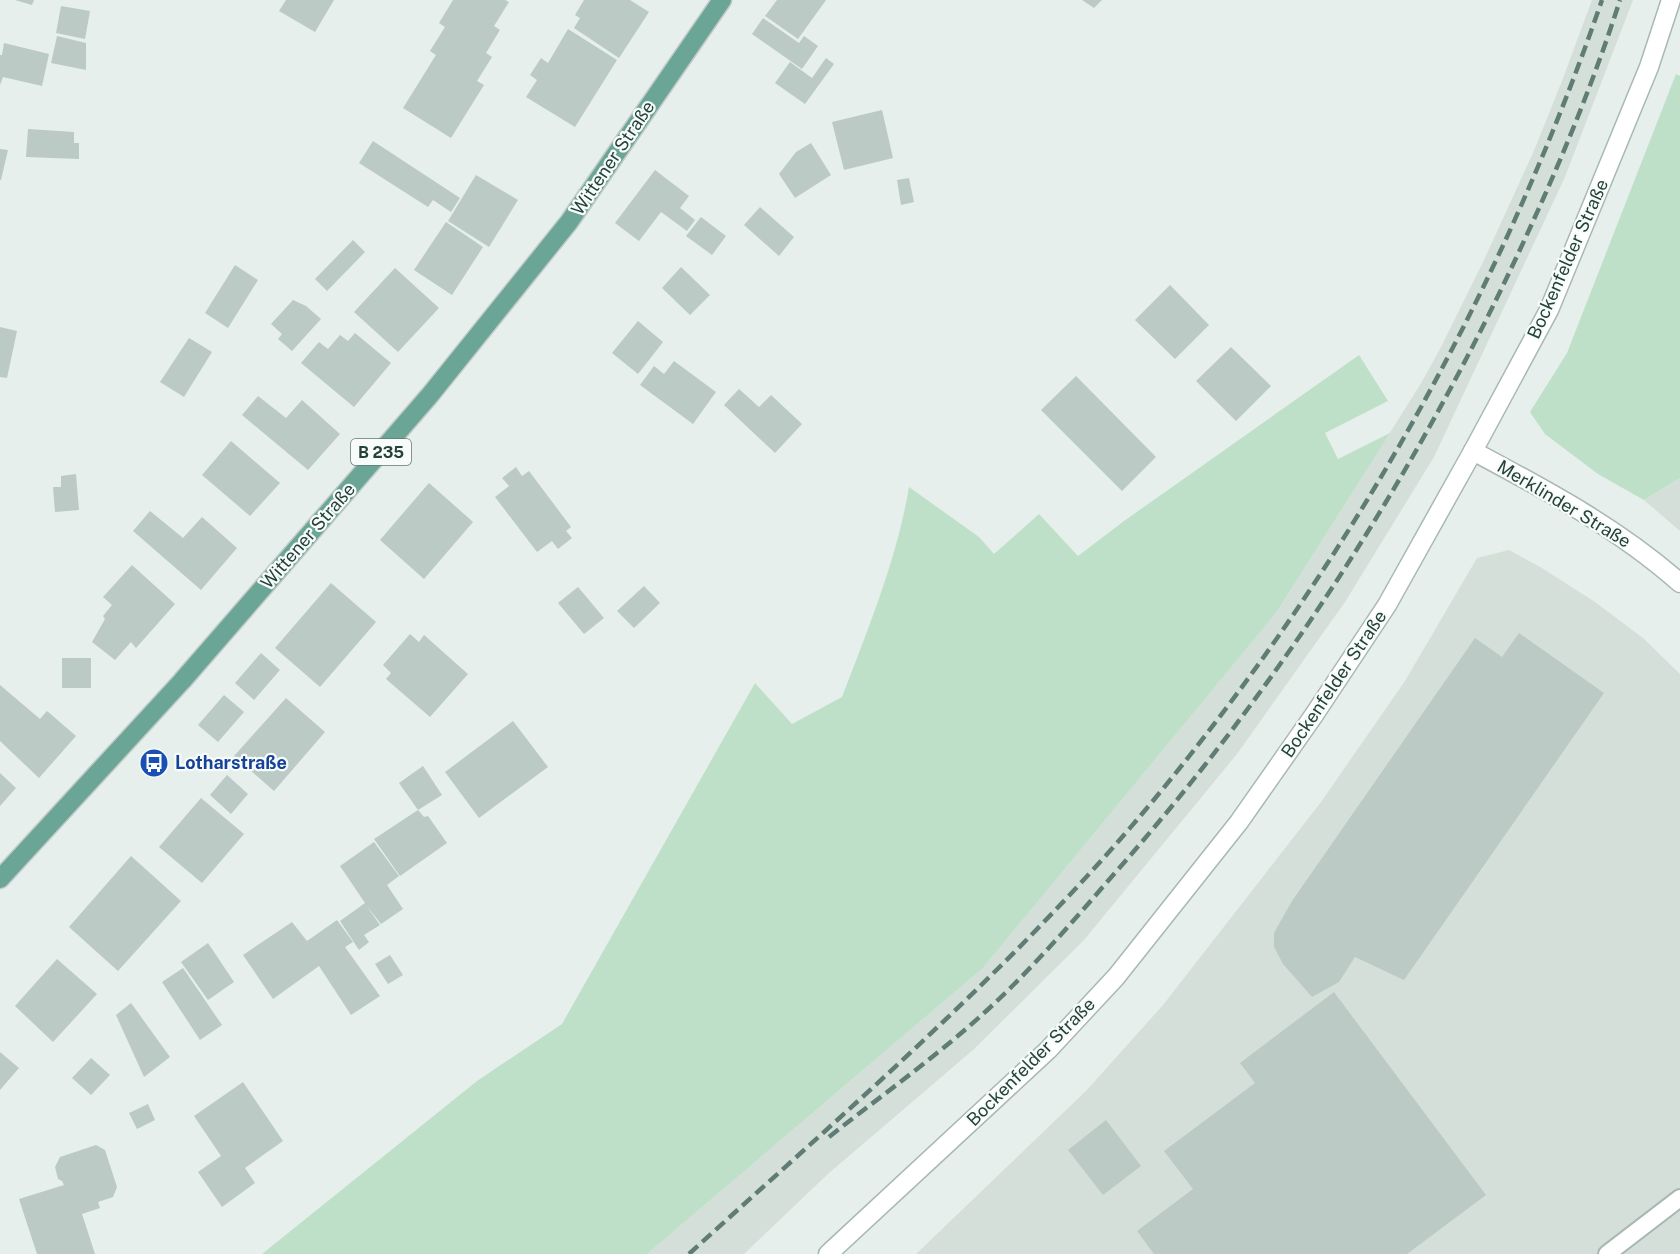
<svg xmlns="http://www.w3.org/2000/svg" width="1680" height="1254" viewBox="0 0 1680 1254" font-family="'Public Sans',sans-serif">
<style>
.built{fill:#d4dfda}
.green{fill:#bfe0c8}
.building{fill:#bbcac4}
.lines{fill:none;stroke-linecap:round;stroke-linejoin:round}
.service-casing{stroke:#a8b8b2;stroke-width:20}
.minor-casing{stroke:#a8b8b2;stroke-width:21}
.primary-casing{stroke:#c2cac8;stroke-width:21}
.service{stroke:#fff;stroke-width:16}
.minor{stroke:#fff;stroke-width:18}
.primary{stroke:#6aa596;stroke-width:18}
.rail{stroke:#5f7d75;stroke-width:4.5;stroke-dasharray:12 6;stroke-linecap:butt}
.labels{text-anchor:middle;stroke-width:4.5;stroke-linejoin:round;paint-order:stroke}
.shield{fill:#f7fbf9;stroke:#637a73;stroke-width:1.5}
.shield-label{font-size:16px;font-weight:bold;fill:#24423a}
.street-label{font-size:18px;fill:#24423a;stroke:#f7fbf9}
.transit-label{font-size:18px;font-weight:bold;fill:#164399;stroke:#f7fbf9;text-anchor:start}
</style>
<rect width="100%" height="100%" fill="#e6efeb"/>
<g class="built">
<polygon points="1592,0 1633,0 1565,177 1434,457 1345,602 1237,754 1084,940 973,1050 829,1173 744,1254 647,1254 983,968 1276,613 1420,385 1440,349 1483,262 1533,153 1562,81"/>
<polygon points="1680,478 1680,531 1644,500"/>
<polygon points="1509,550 1542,568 1595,602 1643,638 1680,674 1680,1254 916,1254 1087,1090 1163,1005 1321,802 1405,681 1477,558"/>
</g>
<g class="green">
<polygon points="1676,74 1680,76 1680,478 1644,500 1598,474 1545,434 1530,412 1567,353"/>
<path d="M 1359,355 L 1388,401 L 1325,433 L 1338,459 L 1390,433 L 1276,613 L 983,968 L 647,1254 L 262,1254 L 477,1081 L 562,1024 L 755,683 L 792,724 L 842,697 C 868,629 897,559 909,487 L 979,537 L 994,554 L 1039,514 L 1078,556 L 1124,521 Z"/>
</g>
<g class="building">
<polygon points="15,0 34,0 32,5"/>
<polygon points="286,0 334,0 315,32 279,11"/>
<polygon points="453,0 505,0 509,2 494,26 500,30 486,53 492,57 477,81 484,85 451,138 403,108 436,55 430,51 445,27 439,23"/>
<polygon points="584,0 630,0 649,12 619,58 574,28 580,18 575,15"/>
<polygon points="777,0 826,0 798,39 765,16"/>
<polygon points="1082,0 1102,0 1094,8"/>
<polygon points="61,6 90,11 85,39 56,33"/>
<polygon points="763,18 799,43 804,36 818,46 802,69 752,34"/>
<polygon points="568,29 617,60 575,127 526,97 537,80 530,75 541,58 548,63"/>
<polygon points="57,36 86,43 86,70 51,63"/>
<polygon points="4,43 49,54 42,86 3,77 0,85 0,55 2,55"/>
<polygon points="826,58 834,64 805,104 775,83 790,62 812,78"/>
<polygon points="882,110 893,158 844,170 832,122"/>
<polygon points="28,129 74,132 74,143 79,143 79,159 26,157"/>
<polygon points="373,141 460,198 451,212 433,200 428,207 359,163"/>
<polygon points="811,143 831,175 795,198 779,174 796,152"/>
<polygon points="0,149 8,150 1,180 0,180"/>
<polygon points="655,170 689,196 680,208 695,220 687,231 661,212 639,241 615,223"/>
<polygon points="476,175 518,200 489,247 448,221"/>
<polygon points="909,178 914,202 901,205 897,180"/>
<polygon points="760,207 794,237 779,256 744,225"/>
<polygon points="701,217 726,236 712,255 686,236"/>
<polygon points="446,222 483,247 452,295 414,270"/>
<polygon points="353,240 365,252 327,291 315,279"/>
<polygon points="235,265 258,280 228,328 205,313"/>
<polygon points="681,267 710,295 690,315 662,288"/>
<polygon points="395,268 439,308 398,352 354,312"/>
<polygon points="1170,285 1209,325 1175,359 1135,320"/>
<polygon points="293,300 306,306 321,319 292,351 278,339 282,334 271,324"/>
<polygon points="638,321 663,342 638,374 612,353"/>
<polygon points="0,327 17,331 7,378 0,377"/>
<polygon points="355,333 391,363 354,407 301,363 319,342 328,349 340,335 348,341"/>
<polygon points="189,338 212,352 184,397 160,382"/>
<polygon points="1231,347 1271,386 1236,421 1196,381"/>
<polygon points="674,361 716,392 693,424 640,385 654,366 664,374"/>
<polygon points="1076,376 1156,457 1122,491 1041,410"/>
<polygon points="739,389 759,407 771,395 802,424 775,453 724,405"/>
<polygon points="258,396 286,418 302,400 340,434 308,470 242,415"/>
<polygon points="231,441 280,483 250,516 202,475"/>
<polygon points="516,467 522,476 529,471 571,527 566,531 572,538 558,549 552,541 537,552 495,497 509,486 502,478"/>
<polygon points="76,474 79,510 55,512 53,487 61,487 61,476"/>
<polygon points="429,483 473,522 424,579 380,540"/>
<polygon points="150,511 183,538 202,517 237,548 201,590 133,531"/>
<polygon points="132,565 175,604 136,648 131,642 115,660 92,642 105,619 103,616 112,605 103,597"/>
<polygon points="331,583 376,622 320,687 275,648"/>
<polygon points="644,586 660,603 634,628 617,611"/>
<polygon points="578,587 604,618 584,634 558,603"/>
<polygon points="1519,633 1604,693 1404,980 1355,957 1339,982 1312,997 1283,964 1274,947 1274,933 1292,901 1475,638 1502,657"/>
<polygon points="410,634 419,642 424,635 468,674 430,717 386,679 391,673 383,665"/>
<polygon points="261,653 280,670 254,700 235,683"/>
<rect x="62" y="658" width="29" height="30"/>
<polygon points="0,685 40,719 47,711 76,736 39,778 0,741"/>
<polygon points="224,695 244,712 218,742 198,725"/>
<polygon points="286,698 325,732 274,791 234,756"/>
<polygon points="513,721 548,767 479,818 445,772"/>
<polygon points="423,766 442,795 418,810 399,783"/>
<polygon points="0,773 16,788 0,806"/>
<polygon points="227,775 248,794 231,814 210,795"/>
<polygon points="201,798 244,834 202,883 159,847"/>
<polygon points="418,810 424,817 428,816 447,843 400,876 374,839"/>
<polygon points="374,842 399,876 387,885 403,909 381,924 366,905 380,925 364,935 369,942 359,950 340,921 365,903 340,866"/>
<polygon points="131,856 181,901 118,971 69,927"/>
<polygon points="337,920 353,942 345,947 380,996 351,1015 319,966 273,999 243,955 292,922 307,941"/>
<polygon points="208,943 234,982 208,1000 181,962"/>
<polygon points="390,955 403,975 388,984 375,964"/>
<polygon points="57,959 97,994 53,1042 15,1006"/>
<polygon points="183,968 222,1025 200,1040 162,982"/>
<polygon points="1334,992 1486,1195 1407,1254 1154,1254 1137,1231 1193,1189 1164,1151 1255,1083 1240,1063"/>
<polygon points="131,1003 170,1057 144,1077 116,1015"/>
<polygon points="0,1052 19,1068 0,1090"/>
<polygon points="91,1058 110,1075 91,1095 72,1078"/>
<polygon points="243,1082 283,1141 245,1168 255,1183 222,1207 198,1172 221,1156 194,1116"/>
<polygon points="148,1104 155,1120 137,1129 129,1113"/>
<polygon points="1106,1120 1141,1166 1103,1195 1068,1150"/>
<polygon points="96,1145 105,1150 117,1187 113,1197 98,1202 100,1208 82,1214 95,1254 37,1254 19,1199 64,1185 62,1181 58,1179 55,1167 60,1157"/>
</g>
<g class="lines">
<g class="service-casing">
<polyline id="service" points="1607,1254 1680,1198"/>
</g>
<g class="minor-casing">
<g id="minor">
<path d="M 1473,451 C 1546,490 1618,528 1680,583"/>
<polyline points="828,1254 1048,1050 1116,977 1239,822 1314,715 1387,605 1473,451 1549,310 1649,67 1671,0"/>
</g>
</g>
<g class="primary-casing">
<polyline id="primary" points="0,879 182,681 430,395 569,222 722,0"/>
</g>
<use href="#service" class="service"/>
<use href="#minor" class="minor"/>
<use href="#primary" class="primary"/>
<g class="rail">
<path d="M 829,1137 C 887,1091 946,1050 999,999 C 1045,955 1086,906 1128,858 C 1275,689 1397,501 1496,300 C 1543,203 1587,103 1620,0"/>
<path d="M 689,1254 C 846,1111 1010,971 1147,808 C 1346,570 1501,293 1602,0"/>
</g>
</g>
<defs>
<g id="bus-disc" transform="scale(1.5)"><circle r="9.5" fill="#1a4fb4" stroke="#f7fbf9"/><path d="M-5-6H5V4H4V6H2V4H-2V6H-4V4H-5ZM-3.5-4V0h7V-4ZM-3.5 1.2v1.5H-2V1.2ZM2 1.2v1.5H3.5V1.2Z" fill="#fff"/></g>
</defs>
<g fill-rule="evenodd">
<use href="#bus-disc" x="154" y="763"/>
</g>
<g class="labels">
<rect class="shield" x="351" y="439" width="60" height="26" rx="4.5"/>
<g class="shield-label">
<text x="381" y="458">B 235</text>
</g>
<g class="street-label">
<text transform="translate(613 158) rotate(-56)" y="6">Wittener Straße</text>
<text transform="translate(1568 259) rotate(-66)" y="6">Bockenfelder Straße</text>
<text transform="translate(1564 504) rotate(31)" y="6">Merklinder Straße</text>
<text transform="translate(308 536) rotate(-49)" y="6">Wittener Straße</text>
<text transform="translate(1334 684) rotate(-56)" y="6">Bockenfelder Straße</text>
<text transform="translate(1031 1062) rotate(-45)" y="6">Bockenfelder Straße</text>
</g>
<g class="transit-label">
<text x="175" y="769">Lotharstraße</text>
</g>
</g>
</svg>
